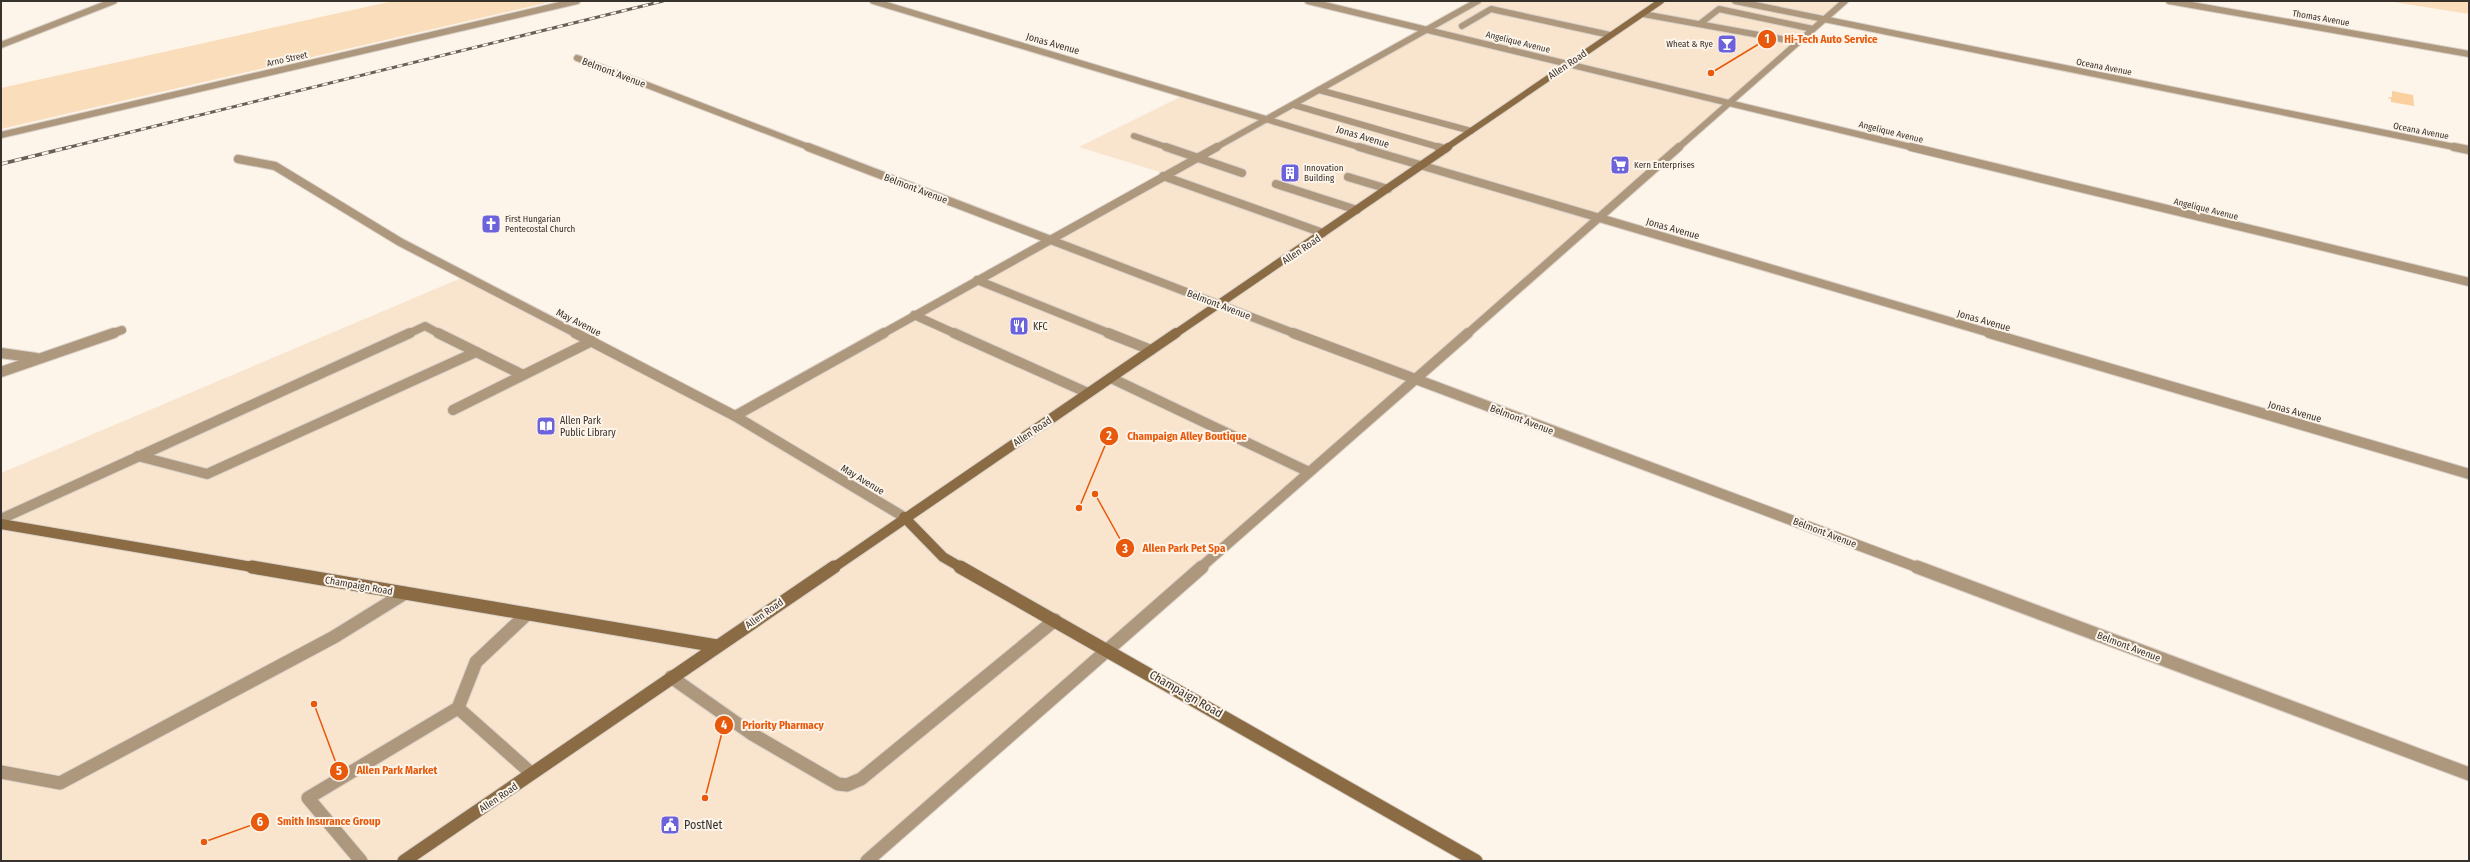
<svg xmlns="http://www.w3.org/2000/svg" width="2470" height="862" viewBox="0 0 2470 862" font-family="'Fira Sans Condensed',sans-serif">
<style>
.built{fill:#f9e5ce}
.green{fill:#fadebc}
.water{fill:#f9d09e}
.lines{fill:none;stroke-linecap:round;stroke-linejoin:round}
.lane-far3-casing{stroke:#dad1c8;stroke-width:8}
.lane-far2-casing{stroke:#dad1c8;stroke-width:10}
.lane-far1-casing{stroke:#dad1c8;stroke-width:12}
.lane-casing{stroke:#dad1c8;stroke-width:15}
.street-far3-casing{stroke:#dad1c8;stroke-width:8}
.street-far2-casing{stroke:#dad1c8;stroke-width:10}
.street-far1-casing{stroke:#dad1c8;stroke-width:12}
.street-casing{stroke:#dad1c8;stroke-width:15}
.secondary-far3-casing{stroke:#dad1c8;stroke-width:8}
.secondary-far2-casing{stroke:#dad1c8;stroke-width:10}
.secondary-far1-casing{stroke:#dad1c8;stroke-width:12}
.secondary-casing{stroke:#dad1c8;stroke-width:15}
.lane-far3{stroke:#ad987e;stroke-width:6}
.lane-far2{stroke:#ad987e;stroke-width:8}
.lane-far1{stroke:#ad987e;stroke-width:10}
.lane{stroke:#ad987e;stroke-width:13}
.street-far3{stroke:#ad987e;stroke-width:6}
.street-far2{stroke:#ad987e;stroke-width:8}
.street-far1{stroke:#ad987e;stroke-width:10}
.street{stroke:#ad987e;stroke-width:13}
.secondary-far3{stroke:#8a6b43;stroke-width:6}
.secondary-far2{stroke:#8a6b43;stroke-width:8}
.secondary-far1{stroke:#8a6b43;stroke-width:10}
.secondary{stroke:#8a6b43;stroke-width:13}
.rail-far1-casing{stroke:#676059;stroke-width:3}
.rail-casing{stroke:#676059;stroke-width:3.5}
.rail-far1{stroke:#fdf4ea;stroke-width:2;stroke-dasharray:5.5;stroke-linecap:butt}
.rail{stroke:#fdf4ea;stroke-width:2.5;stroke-dasharray:7;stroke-linecap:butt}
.labels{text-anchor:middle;stroke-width:4;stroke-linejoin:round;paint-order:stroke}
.far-street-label{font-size:9px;fill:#38322c;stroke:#fdf4ea}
.far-poi-label{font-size:9px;fill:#38322c;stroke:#fdf4ea;text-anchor:start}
.street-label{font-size:10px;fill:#38322c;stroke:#fdf4ea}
.poi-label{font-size:10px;fill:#38322c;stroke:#fdf4ea;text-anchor:start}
.near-street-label{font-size:12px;fill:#38322c;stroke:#fdf4ea}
.near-poi-label{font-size:12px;fill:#38322c;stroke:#fdf4ea;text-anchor:start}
.leader{fill:none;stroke:#e8590c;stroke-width:1.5}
.callout-dot{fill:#e8590c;stroke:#fdf4ea;stroke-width:1.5}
.mark-label{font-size:12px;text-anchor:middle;font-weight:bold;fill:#fff}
.callout-label{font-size:11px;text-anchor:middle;font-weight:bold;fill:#e8590c;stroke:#fdf4ea;stroke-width:4;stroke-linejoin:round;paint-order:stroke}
</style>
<rect width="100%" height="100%" fill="#fdf4ea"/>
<polygon class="built" points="1478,1 1845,1 867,861 1,861 1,473 466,276 735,415 1166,174 1079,147 1186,94 1268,118"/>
<g class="green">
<polygon points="393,1 554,1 1,129 1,88"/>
<polygon points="2387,1 2469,1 2469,14"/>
</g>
<polygon class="water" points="2392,91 2413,95 2414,106 2391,102 2391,99 2387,98 2392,97"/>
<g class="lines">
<g class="lane-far3-casing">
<g id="lane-far3">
<polyline points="1643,14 1798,42"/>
<polyline points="1701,23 1719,9 1813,29"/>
<polyline points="1462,26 1491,9 1610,35"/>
<polyline points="1319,90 1471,131"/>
<polyline points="1294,105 1442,148"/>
<polyline points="1,135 577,1"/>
<polyline points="1134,136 1169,148"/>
<polyline points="1215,148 1478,1"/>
<polyline points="1678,148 1845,1"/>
</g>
</g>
<g class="lane-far2-casing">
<g id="lane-far2">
<polyline points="1166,147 1242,173"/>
<polyline points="1438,147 1445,149"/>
<polyline points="1163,176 1323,233"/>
<polyline points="1348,177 1388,189"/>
<polyline points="1276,184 1357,210"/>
<polyline points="977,280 1111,334"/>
<polyline points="914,315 956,334"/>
<polyline points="111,334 122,330"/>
<polyline points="408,334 425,326 440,334"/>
<polyline points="882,334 1217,147"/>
<polyline points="1467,334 1679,147"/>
</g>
</g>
<g class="lane-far1-casing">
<g id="lane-far1">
<polyline points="438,333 523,375"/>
<polyline points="954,333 1088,393"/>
<polyline points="1108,333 1151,350"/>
<polyline points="1,353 36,358"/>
<polyline points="1,372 114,333"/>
<polyline points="1111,378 1309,472"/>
<polyline points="453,410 592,341"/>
<polyline points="735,416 884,333"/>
<polyline points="138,456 207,474 476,352"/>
<polyline points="1,519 410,333"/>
<polyline points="1200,568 1468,333"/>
</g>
</g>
<g class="lane-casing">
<g id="lane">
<polyline points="671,677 752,734 838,784 847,785 861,779 1055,620"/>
<polyline points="458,708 531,773"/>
<polyline points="1,772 60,783 334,637 405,593"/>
<polyline points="361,861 308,798 458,708 476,662 527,614"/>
<polyline points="867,861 1202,567"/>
</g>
</g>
<g class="street-far3-casing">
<g id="street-far3">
<polyline points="873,1 1362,148"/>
<polyline points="1308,1 1915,148"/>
<polyline points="1735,1 2459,148"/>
<polyline points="2169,1 2469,54"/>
<polyline points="1,45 114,1"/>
<polyline points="577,58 811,148"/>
</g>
</g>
<g class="street-far2-casing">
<g id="street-far2">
<polyline points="808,147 1296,334"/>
<polyline points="1359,147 1993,334"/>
<polyline points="1911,147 2469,282"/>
<polyline points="2454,147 2469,150"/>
<polyline points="238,159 275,166 400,242 577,334"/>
</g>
</g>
<g class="street-far1-casing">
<g id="street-far1">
<polyline points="575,333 735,416 904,517"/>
<polyline points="1293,333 1919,568"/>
<polyline points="1989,333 2469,474"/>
</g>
</g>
<g class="street-casing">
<polyline id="street" points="1917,567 2469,774"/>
</g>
<g class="secondary-far3-casing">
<polyline id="secondary-far3" points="1446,148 1661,1"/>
</g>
<g class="secondary-far2-casing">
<polyline id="secondary-far2" points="1175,334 1448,147"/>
</g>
<g class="secondary-far1-casing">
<g id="secondary-far1">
<polyline points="904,517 943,557 962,568"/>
<polyline points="1,524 258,568"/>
<polyline points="833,568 1176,333"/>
</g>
</g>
<g class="secondary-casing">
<g id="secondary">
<polyline points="252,567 717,646"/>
<polyline points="960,567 1476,861"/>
<polyline points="404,861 834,567"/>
</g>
</g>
<use href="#lane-far3" class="lane-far3"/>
<use href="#lane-far2" class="lane-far2"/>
<use href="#lane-far1" class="lane-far1"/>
<use href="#lane" class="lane"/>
<use href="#street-far3" class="street-far3"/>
<use href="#street-far2" class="street-far2"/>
<use href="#street-far1" class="street-far1"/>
<use href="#street" class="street"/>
<use href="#secondary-far3" class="secondary-far3"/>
<use href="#secondary-far2" class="secondary-far2"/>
<use href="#secondary-far1" class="secondary-far1"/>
<use href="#secondary" class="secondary"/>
<g class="rail-far1-casing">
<polyline id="rail-far1" points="66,148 663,1"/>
</g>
<g class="rail-casing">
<polyline id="rail" points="1,164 70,147"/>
</g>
<use href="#rail-far1" class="rail-far1"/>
<use href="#rail" class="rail"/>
</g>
<defs>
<g id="bar-square" transform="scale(1)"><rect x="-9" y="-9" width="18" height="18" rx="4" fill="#6b62dc" stroke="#fdf4ea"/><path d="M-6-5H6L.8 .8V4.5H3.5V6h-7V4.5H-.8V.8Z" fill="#fff"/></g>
<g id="supermarket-square" transform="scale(1)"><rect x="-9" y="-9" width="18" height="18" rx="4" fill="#6b62dc" stroke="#fdf4ea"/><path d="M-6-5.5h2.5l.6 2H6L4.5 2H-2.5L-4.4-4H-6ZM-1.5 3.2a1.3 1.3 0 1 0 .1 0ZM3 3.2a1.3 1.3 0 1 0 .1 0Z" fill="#fff"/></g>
<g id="building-square" transform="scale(1)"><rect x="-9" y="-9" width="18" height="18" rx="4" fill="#6b62dc" stroke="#fdf4ea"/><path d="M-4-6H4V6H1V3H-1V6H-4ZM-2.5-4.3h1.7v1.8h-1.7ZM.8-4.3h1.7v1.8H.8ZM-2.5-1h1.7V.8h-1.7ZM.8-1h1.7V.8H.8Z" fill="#fff"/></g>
<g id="church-square" transform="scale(1)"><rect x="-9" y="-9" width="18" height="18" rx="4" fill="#6b62dc" stroke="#fdf4ea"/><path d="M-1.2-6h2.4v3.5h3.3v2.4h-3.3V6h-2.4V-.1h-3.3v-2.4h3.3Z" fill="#fff"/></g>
<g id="restaurant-square" transform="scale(1)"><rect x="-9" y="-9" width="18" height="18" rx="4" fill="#6b62dc" stroke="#fdf4ea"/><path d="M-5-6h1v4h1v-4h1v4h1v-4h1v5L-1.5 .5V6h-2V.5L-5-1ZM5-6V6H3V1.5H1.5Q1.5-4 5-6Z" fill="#fff"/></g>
<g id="library-square" transform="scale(1)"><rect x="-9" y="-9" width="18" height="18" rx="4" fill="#6b62dc" stroke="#fdf4ea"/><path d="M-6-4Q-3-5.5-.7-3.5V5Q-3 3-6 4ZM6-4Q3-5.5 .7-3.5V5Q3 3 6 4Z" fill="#fff"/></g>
<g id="civic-square" transform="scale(1)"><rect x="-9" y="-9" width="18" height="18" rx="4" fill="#6b62dc" stroke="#fdf4ea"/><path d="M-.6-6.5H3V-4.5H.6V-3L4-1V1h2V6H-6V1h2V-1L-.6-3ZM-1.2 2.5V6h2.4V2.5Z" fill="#fff"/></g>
</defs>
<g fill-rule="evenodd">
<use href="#bar-square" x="1727" y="44"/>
<use href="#supermarket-square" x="1620" y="165"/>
<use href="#building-square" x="1290" y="173"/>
<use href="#church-square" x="491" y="224"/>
<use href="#restaurant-square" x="1019" y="326"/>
<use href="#library-square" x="546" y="426"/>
<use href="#civic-square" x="670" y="825"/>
</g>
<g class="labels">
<g class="far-street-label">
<text transform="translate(2321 18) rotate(10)" y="3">Thomas Avenue</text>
<text transform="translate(1518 42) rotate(14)" y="3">Angelique Avenue</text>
<text transform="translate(287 59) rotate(-13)" y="3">Arno Street</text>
<text transform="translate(2104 67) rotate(11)" y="3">Oceana Avenue</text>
<text transform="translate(2421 131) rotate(11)" y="3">Oceana Avenue</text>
<text transform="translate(1891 132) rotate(14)" y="3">Angelique Avenue</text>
<text transform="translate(2206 209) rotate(14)" y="3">Angelique Avenue</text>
</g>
<g class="far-poi-label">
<text x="1713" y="47" text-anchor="end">Wheat &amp; Rye</text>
<text x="1634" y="168">Kern Enterprises</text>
<text x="1304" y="171">Innovation<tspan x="1304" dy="10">Building</tspan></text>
<text x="505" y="222">First Hungarian<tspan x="505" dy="10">Pentecostal Church</tspan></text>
</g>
<g class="street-label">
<text transform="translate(1053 43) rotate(16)" y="4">Jonas Avenue</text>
<text transform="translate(1567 64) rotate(-34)" y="4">Allen Road</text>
<text transform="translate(614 72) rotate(21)" y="4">Belmont Avenue</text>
<text transform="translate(1363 136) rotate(17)" y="4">Jonas Avenue</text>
<text transform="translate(916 188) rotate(21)" y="4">Belmont Avenue</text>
<text transform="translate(1673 228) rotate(16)" y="4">Jonas Avenue</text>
<text transform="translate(1301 249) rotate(-34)" y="4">Allen Road</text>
<text transform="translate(1219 304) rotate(21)" y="4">Belmont Avenue</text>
<text transform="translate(1984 320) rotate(16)" y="4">Jonas Avenue</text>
<text transform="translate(579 322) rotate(27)" y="4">May Avenue</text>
<text transform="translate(2295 411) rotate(16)" y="4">Jonas Avenue</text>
<text transform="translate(1522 419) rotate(21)" y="4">Belmont Avenue</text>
<text transform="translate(1032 431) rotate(-34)" y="4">Allen Road</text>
<text transform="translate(863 479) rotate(31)" y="4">May Avenue</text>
<text transform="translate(1825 532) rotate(21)" y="4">Belmont Avenue</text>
<text transform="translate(359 585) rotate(10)" y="4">Champaign Road</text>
<text transform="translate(764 613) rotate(-35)" y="4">Allen Road</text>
<text transform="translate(2129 646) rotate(21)" y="4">Belmont Avenue</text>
<text transform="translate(498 797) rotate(-34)" y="4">Allen Road</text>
</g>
<g class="poi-label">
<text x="1033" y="330">KFC</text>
<text x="560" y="424">Allen Park<tspan x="560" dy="12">Public Library</tspan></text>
</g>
<g class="near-street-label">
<text transform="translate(1186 694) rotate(30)" y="4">Champaign Road</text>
</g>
<g class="near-poi-label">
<text x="684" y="829">PostNet</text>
</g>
</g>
<path class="leader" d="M1711 73L1767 39M1079 508L1109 436M1095 494L1125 548M705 798L724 725M314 704L339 771M204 842L260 822"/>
<g class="callout-dot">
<circle cx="1711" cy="73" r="4"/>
<circle cx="1079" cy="508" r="4"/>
<circle cx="1095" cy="494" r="4"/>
<circle cx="705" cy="798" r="4"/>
<circle cx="314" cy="704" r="4"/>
<circle cx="204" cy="842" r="4"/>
<circle cx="1767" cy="39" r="10"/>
<circle cx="1109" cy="436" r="10"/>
<circle cx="1125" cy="548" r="10"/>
<circle cx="724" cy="725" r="10"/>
<circle cx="339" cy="771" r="10"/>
<circle cx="260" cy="822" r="10"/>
</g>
<g class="mark-label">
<text x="1767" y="43">1</text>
<text x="1109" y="440">2</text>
<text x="1125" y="553">3</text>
<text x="724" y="729">4</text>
<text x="339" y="775">5</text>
<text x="260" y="826">6</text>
</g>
<g class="callout-label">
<text x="1831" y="43">Hi-Tech Auto Service</text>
<text x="1187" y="440">Champaign Alley Boutique</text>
<text x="1184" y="552">Allen Park Pet Spa</text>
<text x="783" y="729">Priority Pharmacy</text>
<text x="397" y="774">Allen Park Market</text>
<text x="329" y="825">Smith Insurance Group</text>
</g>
<rect width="2470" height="862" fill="none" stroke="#38322c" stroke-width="4"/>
</svg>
